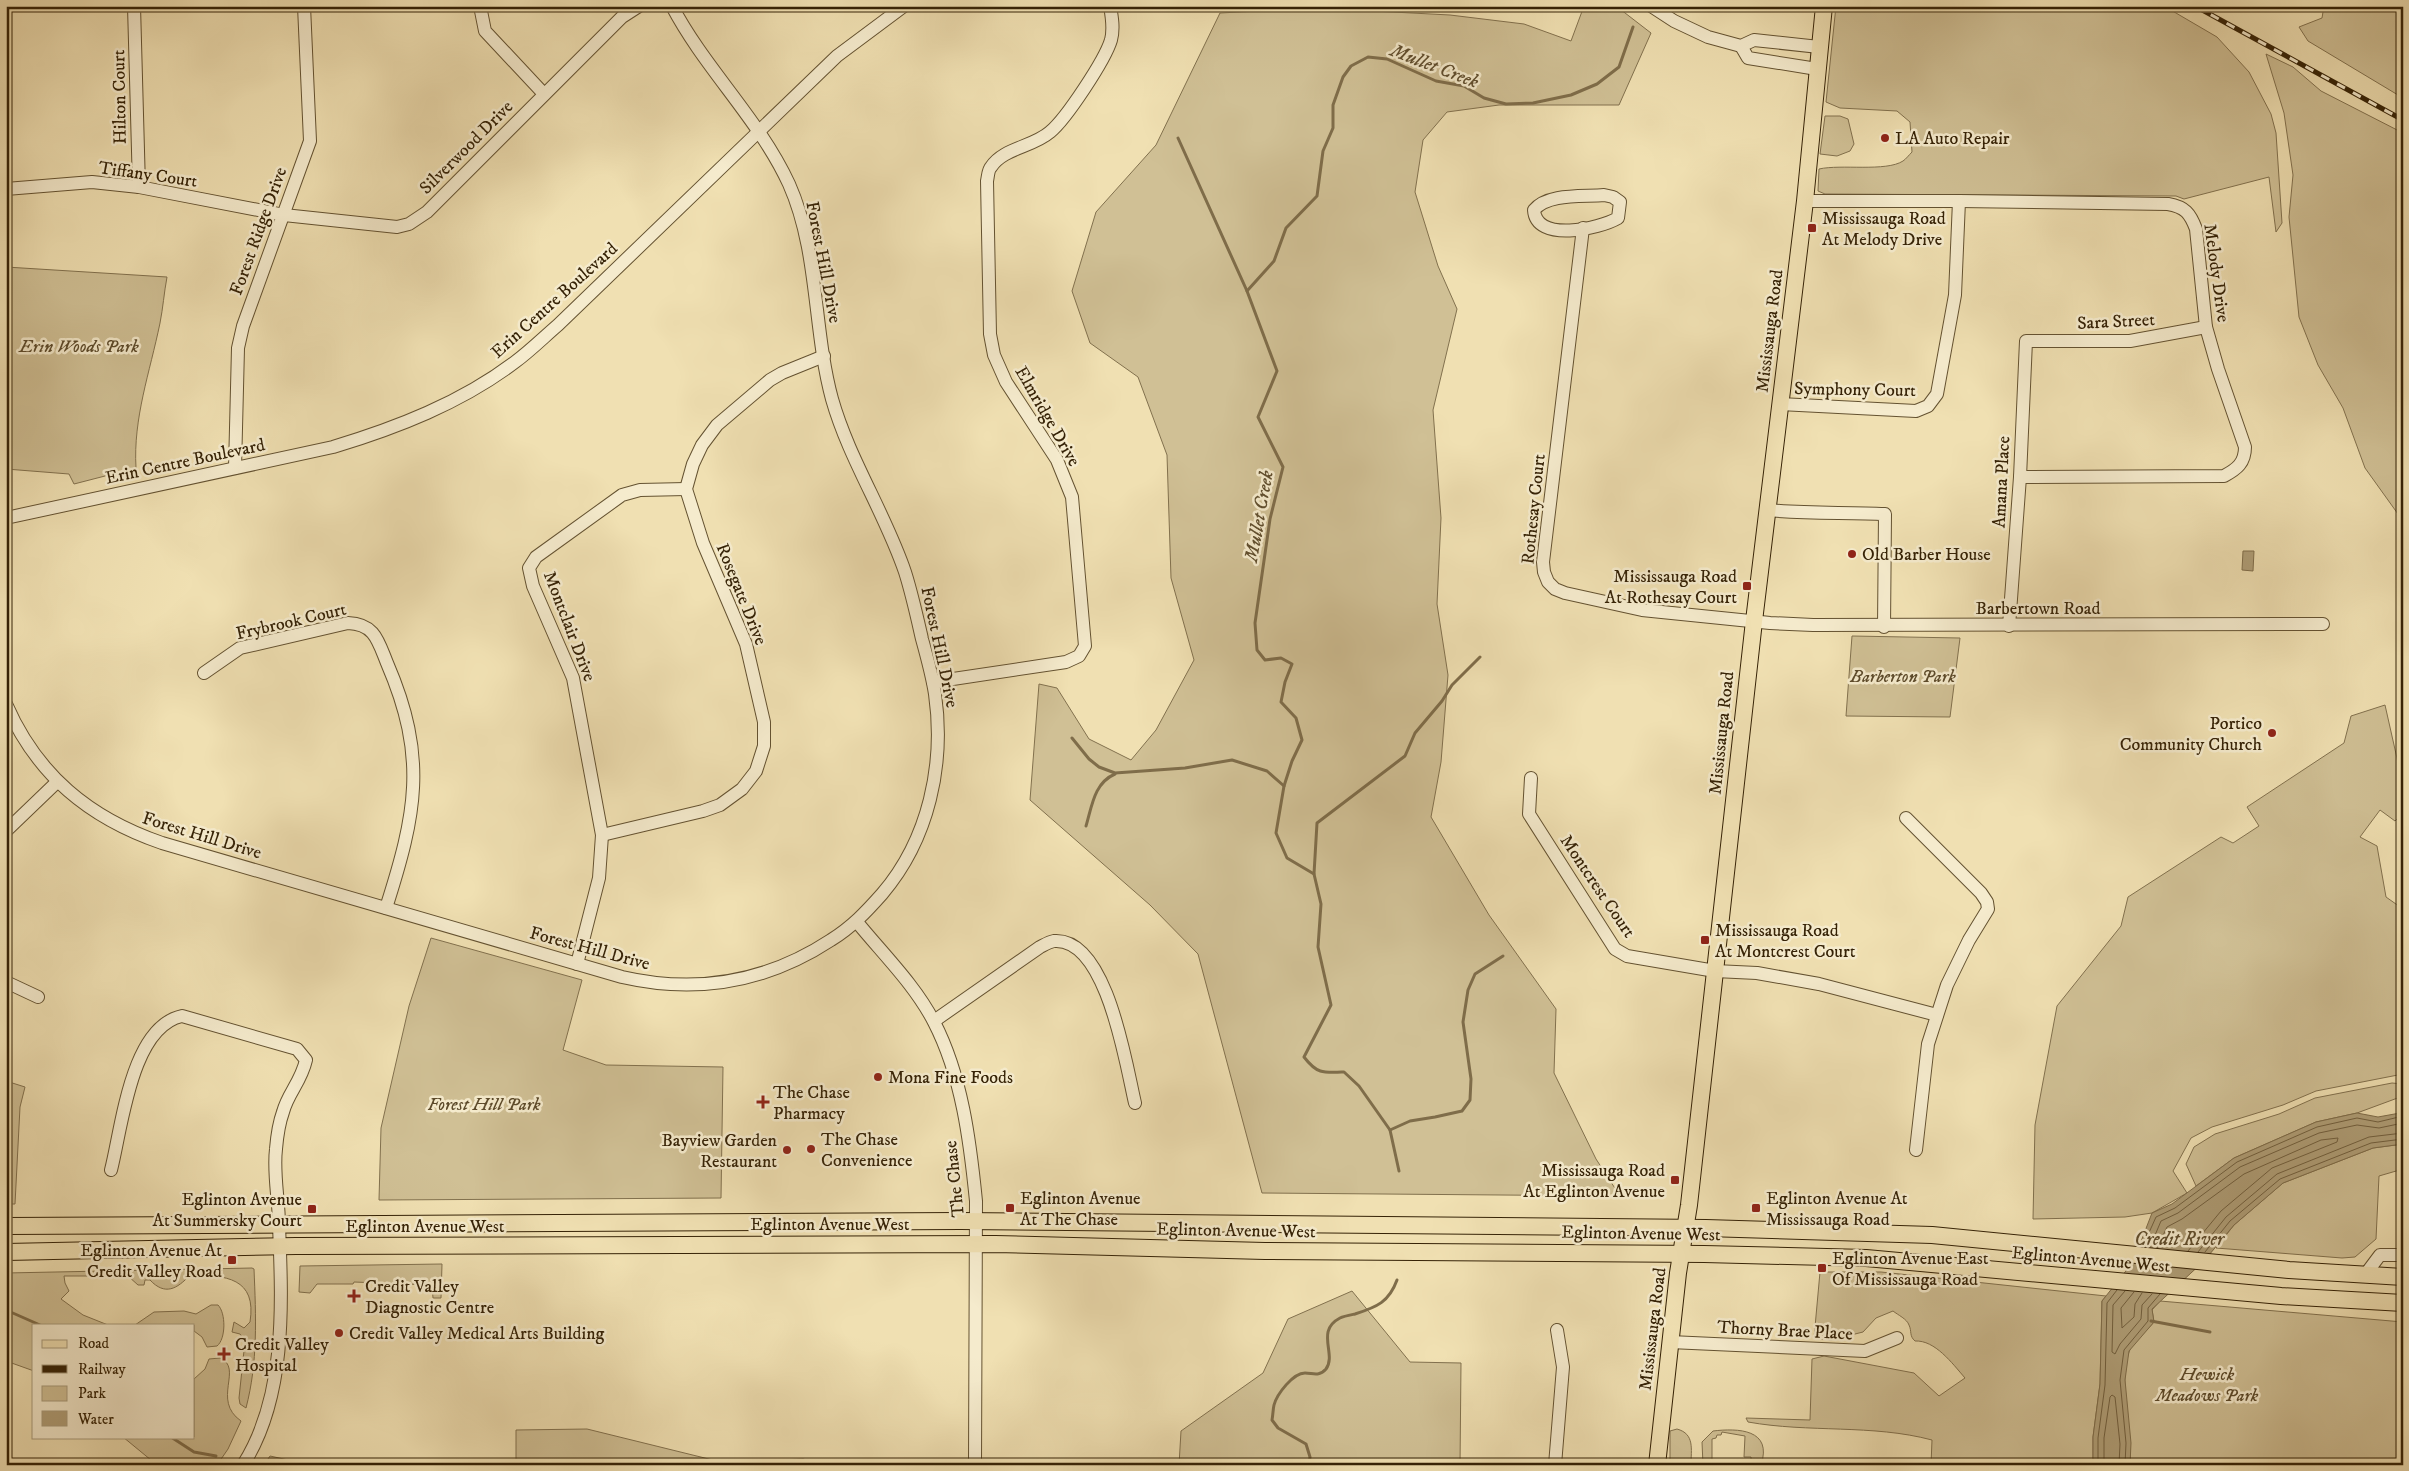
<svg xmlns="http://www.w3.org/2000/svg" width="2409" height="1471" viewBox="0 0 2409 1471" font-family="'IM FELL DW Pica',serif">
<style>
.green{fill:#d0c095;stroke:#82714e}
.water{fill:#b09f78;stroke:#7f6d4a}
.lines{fill:none;stroke-linecap:round;stroke-linejoin:round}
.shore{stroke:#72603f;stroke-width:1}
.stream{stroke:#7f6d4a;stroke-width:3}
.minor-casing{stroke:#645231;stroke-width:14}
.major-casing{stroke:#352206;stroke-width:18}
.minor{stroke:#f5ebcd;stroke-width:12}
.major{stroke:#f0e0b2;stroke-width:16}
.rail-casing{stroke:#352206;stroke-width:5}
.rail{stroke:#f5ebcd;stroke-width:3;stroke-dasharray:9;stroke-linecap:butt}
.poi-dot{fill:#8f2418;stroke:#f5ebcd;stroke-width:2}
.labels{text-anchor:middle;stroke-width:5;stroke-linejoin:round;paint-order:stroke}
.street-label{font-size:18px;fill:#352206;stroke:#f5ebcd}
.poi-label{font-size:18px;fill:#352206;stroke:#f5ebcd;text-anchor:start}
.park-label{font-size:18px;font-style:italic;fill:#5c4a2a;stroke:#f5ebcd}
.water-label{font-size:19px;font-style:italic;fill:#604e2e;stroke:#f5ebcd}
</style>
<rect width="100%" height="100%" fill="#f0e0b2"/>
<filter id="stains"><feTurbulence type="fractalNoise" baseFrequency=".004" numOctaves="4"/><feColorMatrix values="0 0 0 0 .2 0 0 0 0 .09 0 0 0 0 .02 0 0 0 .5 -.17"/></filter>
<radialGradient id="worn" r=".72"><stop offset=".6" stop-color="#630" stop-opacity="0"/><stop offset="1" stop-color="#630" stop-opacity=".3"/></radialGradient>
<g class="green">
<polygon points="1584,6 1616,6 1651,33 1619,105 1499,105 1447,112 1423,140 1415,192 1438,266 1457,309 1433,410 1441,518 1437,604 1448,675 1441,762 1431,817 1489,915 1556,1009 1554,1073 1596,1159 1620,1196 1262,1193 1198,954 1150,905 1030,800 1039,684 1057,688 1089,739 1131,760 1156,730 1194,660 1171,578 1167,455 1138,377 1090,343 1072,291 1096,212 1156,145 1220,13 1316,8 1450,15 1524,24 1571,41"/>
<path d="M 1836,6 L 2164,6 L 2217,37 L 2249,72 L 2271,114 L 2276,133 L 2282,223 L 2276,232 L 2269,177 L 2184,199 L 2176,196 L 1825,194 L 1818,191 L 1819,169 C 1841,164 1886,172 1903,161 C 1906,159 1909,155 1912,152 L 1910,122 L 1897,111 L 1840,108 L 1826,102 Z"/>
<polygon points="2324,6 2403,6 2403,98 2308,41 2299,27 2322,18"/>
<polygon points="2266,54 2293,67 2321,91 2403,133 2403,521 2365,468 2343,408 2318,365 2299,317 2289,217 2293,175 2284,113"/>
<polygon points="1825,116 1840,116 1848,119 1854,144 1850,151 1837,156 1820,154"/>
<path d="M 6,267 L 167,277 C 164,293 163,308 160,323 C 150,372 133,418 136,468 L 74,484 L 69,474 L 6,469 Z"/>
<polygon points="1852,636 1960,638 1950,717 1846,716"/>
<polygon points="2385,705 2403,785 2403,813 2395,821 2380,810 2360,837 2377,846 2386,897 2403,909 2403,1074 2316,1091 2283,1105 2212,1127 2191,1138 2173,1171 2187,1193 2152,1213 2125,1217 2033,1219 2035,1125 2057,1006 2121,926 2128,897 2221,837 2233,843 2259,826 2247,807 2344,743 2351,716"/>
<polygon points="431,938 582,980 563,1050 606,1065 723,1067 721,1198 379,1200 381,1128 409,1006"/>
<polygon points="6,1081 25,1087 20,1107 15,1204 6,1204"/>
<polygon points="2392,1083 2403,1084 2403,1096 2357,1113 2316,1122 2234,1158 2196,1186 2186,1164 2194,1147 2215,1134 2279,1114 2315,1098"/>
<polygon points="2403,1144 2403,1169 2379,1176 2376,1239 2355,1257 2342,1258 2216,1248 2234,1225 2283,1183 2373,1148"/>
<polygon points="442,1264 441,1298 433,1298 432,1285 354,1282 353,1284 317,1284 310,1293 299,1292 300,1266"/>
<path d="M 252,1268 L 254,1269 C 256,1317 258,1362 246,1408 L 240,1404 L 239,1398 L 245,1341 L 240,1334 L 232,1332 L 234,1322 L 244,1328 L 250,1322 C 257,1278 226,1275 190,1275 C 177,1289 165,1296 150,1280 L 145,1280 L 144,1285 L 138,1285 L 128,1276 L 64,1276 L 65,1283 L 69,1291 L 61,1299 L 83,1315 L 108,1325 L 34,1325 L 34,1371 L 6,1361 L 6,1273 Z"/>
<path d="M 1820,1272 L 1881,1272 L 2106,1296 L 2102,1301 L 2100,1384 L 2093,1437 L 2093,1465 L 1931,1465 L 1932,1440 C 1872,1424 1809,1433 1748,1422 L 1746,1418 L 1810,1420 L 1812,1359 L 1824,1356 L 1914,1373 L 1939,1396 L 1965,1378 C 1952,1363 1935,1340 1915,1341 C 1909,1336 1912,1331 1909,1325 C 1907,1319 1898,1315 1893,1311 L 1876,1318 L 1863,1332 L 1831,1340 L 1814,1338 Z"/>
<polygon points="1352,1291 1410,1362 1461,1363 1460,1465 1179,1465 1181,1431 1263,1373 1288,1319"/>
<path d="M 2160,1301 L 2403,1322 L 2403,1465 L 2130,1465 C 2132,1431 2118,1383 2129,1352 C 2132,1342 2147,1331 2154,1322 L 2152,1310 Z"/>
<path d="M 211,1305 L 218,1305 C 226,1313 226,1339 217,1346 L 207,1347 L 202,1337 L 194,1331 L 194,1325 L 135,1325 L 154,1312 L 184,1311 L 196,1314 Z"/>
<path d="M 220,1358 C 244,1368 211,1400 241,1421 L 228,1449 L 217,1465 L 157,1465 L 123,1437 L 194,1437 L 194,1379 L 205,1369 L 209,1359 Z"/>
<polygon points="587,1429 721,1462 803,1459 823,1465 516,1465 516,1430"/>
<path d="M 1677,1429 C 1695,1434 1691,1449 1691,1465 L 1670,1465 L 1670,1431 Z"/>
<path d="M 1713,1431 C 1738,1428 1773,1429 1761,1465 L 1751,1465 L 1751,1457 L 1744,1457 L 1745,1436 L 1722,1432 L 1721,1435 L 1717,1435 L 1716,1438 L 1712,1439 L 1712,1465 L 1703,1465 L 1702,1442 Z"/>
<polygon points="270,1456 311,1465 264,1465"/>
</g>
<g class="water">
<polygon points="2243,551 2254,551 2253,571 2242,570"/>
<polygon points="2403,1110 2403,1144 2373,1148 2283,1183 2234,1225 2204,1261 2152,1309 2154,1322 2129,1351 2125,1380 2131,1443 2130,1465 2093,1465 2093,1437 2100,1384 2102,1301 2133,1262 2152,1213 2172,1204 2234,1158 2316,1122 2357,1113 2378,1117 2400,1113"/>
</g>
<g class="lines">
<g class="shore">
<polyline points="2143,1246 2156,1217 2175,1208 2237,1162 2317,1127 2357,1118 2378,1122 2403,1116"/>
<polyline points="2150,1247 2161,1221 2178,1213 2240,1167 2319,1133 2357,1125 2379,1128 2403,1123"/>
<polyline points="2157,1248 2167,1227 2182,1219 2244,1174 2321,1140 2338,1138 2337,1142 2272,1168 2221,1211 2188,1251"/>
<polyline points="2198,1252 2226,1217 2277,1174 2369,1137 2403,1133"/>
<polyline points="2205,1252 2230,1221 2280,1179 2371,1143 2403,1139"/>
<polyline points="2125,1291 2113,1305 2112,1352 2115,1354 2120,1344 2141,1319 2142,1305 2152,1294"/>
<polyline points="2134,1292 2121,1308 2122,1328 2134,1317 2135,1304 2142,1293"/>
<polyline points="2098,1465 2098,1438 2105,1385 2107,1303 2117,1290"/>
<polyline points="2104,1465 2104,1438 2110,1397 2112,1395 2115,1397 2120,1444 2119,1465"/>
<polyline points="2125,1465 2126,1443 2120,1380 2124,1350 2148,1321 2148,1308 2160,1294"/>
</g>
<g class="stream">
<polyline points="1178,138 1247,291"/>
<polyline points="1072,738 1089,759 1099,767 1115,773 1185,768 1232,760 1267,771 1284,786"/>
<path d="M 1086,826 C 1092,806 1094,783 1115,774"/>
<polyline points="1314,874 1317,823 1405,756 1415,733 1442,701 1452,685 1480,657"/>
<polyline points="1390,1130 1410,1121 1435,1117 1462,1111 1470,1100 1471,1079 1463,1022 1468,990 1475,974 1503,956"/>
<path d="M 1399,1171 L 1390,1130 L 1359,1086 L 1344,1072 C 1323,1073 1317,1074 1304,1057 L 1331,1005 L 1318,947 L 1321,904 L 1314,874 L 1287,858 L 1276,833 L 1284,786 L 1292,761 L 1302,740 L 1296,718 L 1281,702 L 1285,682 L 1292,664 L 1281,658 L 1265,660 L 1257,650 L 1255,623 L 1270,519 L 1283,467 L 1258,417 L 1277,371 L 1247,291 L 1274,261 L 1286,228 L 1317,196 L 1323,151 L 1333,128 L 1333,105 L 1343,77 L 1351,66 L 1368,57 L 1387,59 L 1436,81 L 1464,86 L 1484,98 L 1506,104 L 1533,103 L 1571,95 L 1597,84 L 1619,67 L 1633,27"/>
<polyline points="6,1310 40,1325"/>
<polyline points="2151,1321 2210,1332"/>
<polyline points="171,1437 194,1452 216,1456"/>
<polyline points="601,1465 603,1462 614,1465"/>
<polyline points="632,1465 654,1465"/>
<path d="M 1309,1465 L 1310,1457 L 1306,1444 L 1278,1428 L 1272,1420 C 1273,1415 1273,1409 1274,1405 C 1277,1394 1293,1373 1305,1373 C 1313,1373 1319,1377 1326,1369 C 1337,1354 1315,1331 1340,1318 C 1344,1316 1350,1315 1355,1314 C 1377,1307 1389,1302 1397,1280"/>
</g>
<g class="minor-casing">
<g id="minor">
<polyline points="134,6 139,187"/>
<polyline points="480,6 485,31 544,94"/>
<polyline points="1651,6 1674,21 1708,37 1741,46 1754,40 1819,47"/>
<polyline points="1741,46 1748,58 1817,69"/>
<polyline points="6,189 92,182 139,187 284,215 397,227 409,224 427,212 622,17 639,6"/>
<path d="M 1604,195 L 1613,197 L 1620,202 L 1618,218 C 1599,229 1536,243 1534,210 C 1548,193 1583,197 1604,195 Z"/>
<path d="M 1805,201 L 1959,201 L 2168,204 C 2185,207 2190,213 2196,229 L 2206,327 L 2218,369 L 2245,447 C 2245,463 2237,469 2224,476 L 2020,477"/>
<polyline points="1583,228 1543,562 1544,572 1548,582 1555,589 1565,593 1642,610 1770,623 1813,625 2323,624"/>
<polyline points="1780,404 1916,411 1928,406 1937,394 1955,295 1959,201"/>
<polyline points="235,468 238,348 243,326 310,141 304,6"/>
<path d="M 1768,510 C 1807,514 1846,512 1885,514 L 1884,627"/>
<path d="M 6,518 L 333,447 C 396,428 461,403 515,362 C 530,351 544,337 558,325 L 837,56 L 904,6"/>
<polyline points="2009,626 2020,477 2026,341 2130,341 2206,327"/>
<path d="M 204,673 L 240,648 L 348,623 C 375,624 378,641 387,663 C 428,758 416,814 386,908"/>
<path d="M 933,682 L 1066,662 L 1079,656 L 1085,646 L 1072,497 L 1057,460 L 1006,382 L 994,355 L 990,334 L 987,181 C 988,177 988,170 991,167 C 1003,148 1033,147 1050,132 C 1066,119 1105,60 1111,40 C 1114,29 1112,17 1110,6"/>
<path d="M 6,704 C 37,775 89,818 162,843 L 622,977 C 696,994 767,982 831,940 C 852,927 866,912 882,894 C 929,839 945,764 935,694 C 932,675 927,657 922,639 C 917,617 912,594 905,572 C 885,513 849,459 832,399 C 813,329 819,251 789,184 C 759,119 705,69 672,6"/>
<polyline points="1531,778 1529,814 1615,949 1627,956 1715,971 1757,973 1819,984 1937,1015"/>
<polyline points="1906,818 1981,893 1987,902 1988,909 1969,940 1947,985 1928,1044 1916,1150"/>
<polyline points="6,831 57,782"/>
<polyline points="602,835 703,811 720,805 742,789 756,771 764,746 764,722 746,644 703,543 686,489 693,464 702,445 717,425 770,380 782,373 824,356"/>
<path d="M 857,922 C 883,954 915,985 934,1022 C 962,1076 970,1141 976,1201 L 975,1465"/>
<polyline points="577,964 599,878 602,835 573,678 533,586 529,568 536,557 622,495 640,490 686,489"/>
<polyline points="6,982 38,997"/>
<path d="M 934,1021 L 1040,947 C 1044,945 1049,942 1054,941 C 1107,937 1126,1065 1135,1103"/>
<path d="M 111,1170 C 122,1127 131,1027 182,1016 L 297,1049 L 306,1060 C 301,1082 288,1093 283,1112 C 279,1123 277,1137 276,1149 C 273,1174 279,1200 279,1225 C 282,1303 287,1396 243,1465"/>
<polyline points="2365,1275 2380,1255 2403,1255"/>
<polyline points="1670,1342 1865,1351 1897,1338"/>
<polyline points="1555,1465 1563,1367 1557,1330"/>
</g>
</g>
<g class="major-casing">
<g id="major">
<polyline points="6,1226 960,1221 1706,1228 1932,1235 2289,1270 2403,1277"/>
<polyline points="6,1252 296,1246 995,1244 1265,1251 1704,1254 1866,1258 2281,1296 2403,1303"/>
<polyline points="1657,1465 1678,1273 1689,1205 1754,621 1805,201 1824,6"/>
</g>
</g>
<use href="#minor" class="minor"/>
<use href="#major" class="major"/>
<g class="rail-casing">
<polyline id="rail" points="2195,6 2403,120"/>
</g>
<use href="#rail" class="rail"/>
</g>
<g class="poi-dot">
<circle cx="1885" cy="138" r="5"/>
<rect x="1807" y="223" width="10" height="10" rx="2.5"/>
<circle cx="1852" cy="554" r="5"/>
<rect x="1742" y="581" width="10" height="10" rx="2.5"/>
<circle cx="2272" cy="733" r="5"/>
<rect x="1700" y="935" width="10" height="10" rx="2.5"/>
<circle cx="878" cy="1077" r="5"/>
<path d="M760.5 1094.5h5v5h5v5h-5v5h-5v-5h-5v-5h5z"/>
<circle cx="811" cy="1149" r="5"/>
<circle cx="787" cy="1150" r="5"/>
<rect x="1670" y="1175" width="10" height="10" rx="2.5"/>
<rect x="1005" y="1203" width="10" height="10" rx="2.5"/>
<rect x="1751" y="1203" width="10" height="10" rx="2.5"/>
<rect x="307" y="1204" width="10" height="10" rx="2.5"/>
<rect x="227" y="1255" width="10" height="10" rx="2.5"/>
<rect x="1817" y="1263" width="10" height="10" rx="2.5"/>
<path d="M351.5 1288.5h5v5h5v5h-5v5h-5v-5h-5v-5h5z"/>
<circle cx="339" cy="1333" r="5"/>
<path d="M221.5 1346.5h5v5h5v5h-5v5h-5v-5h-5v-5h5z"/>
</g>
<g class="labels">
<g class="street-label">
<text transform="translate(119 97) rotate(-91)" y="6">Hilton Court</text>
<text transform="translate(466 147) rotate(-45)" y="6">Silverwood Drive</text>
<text transform="translate(148 174) rotate(8)" y="6">Tiffany Court</text>
<text transform="translate(258 231) rotate(-70)" y="6">Forest Ridge Drive</text>
<text transform="translate(824 262) rotate(79)" y="6">Forest Hill Drive</text>
<text transform="translate(2217 273) rotate(82)" y="6">Melody Drive</text>
<text transform="translate(554 300) rotate(-42)" y="6">Erin Centre Boulevard</text>
<text transform="translate(2116 321) rotate(-3)" y="6">Sara Street</text>
<text transform="translate(1769 331) rotate(-83)" y="6">Mississauga Road</text>
<text transform="translate(1855 389) rotate(1)" y="6">Symphony Court</text>
<text transform="translate(1048 416) rotate(60)" y="6">Elmridge Drive</text>
<text transform="translate(185 461) rotate(-12)" y="6">Erin Centre Boulevard</text>
<text transform="translate(2001 482) rotate(-87)" y="6">Amana Place</text>
<text transform="translate(1533 509) rotate(-84)" y="6">Rothesay Court</text>
<text transform="translate(742 594) rotate(68)" y="6">Rosegate Drive</text>
<text x="2038" y="614">Barbertown Road</text>
<text transform="translate(291 621) rotate(-13)" y="6">Frybrook Court</text>
<text transform="translate(570 626) rotate(69)" y="6">Montclair Drive</text>
<text transform="translate(940 647) rotate(78)" y="6">Forest Hill Drive</text>
<text transform="translate(1721 733) rotate(-84)" y="6">Mississauga Road</text>
<text transform="translate(202 835) rotate(17)" y="6">Forest Hill Drive</text>
<text transform="translate(1598 886) rotate(56)" y="6">Montcrest Court</text>
<text transform="translate(590 948) rotate(15)" y="6">Forest Hill Drive</text>
<text transform="translate(954 1179) rotate(-96)" y="6">The Chase</text>
<text x="830" y="1230">Eglinton Avenue West</text>
<text x="425" y="1232">Eglinton Avenue West</text>
<text transform="translate(1236 1230) rotate(1)" y="6">Eglinton Avenue West</text>
<text transform="translate(1641 1233) rotate(1)" y="6">Eglinton Avenue West</text>
<text transform="translate(2091 1259) rotate(5)" y="6">Eglinton Avenue West</text>
<text transform="translate(1652 1329) rotate(-83)" y="6">Mississauga Road</text>
<text transform="translate(1785 1330) rotate(3)" y="6">Thorny Brae Place</text>
</g>
<g class="poi-label">
<text x="1895" y="144">LA Auto Repair</text>
<text x="1822" y="224">Mississauga Road<tspan x="1822" dy="21">At Melody Drive</tspan></text>
<text x="1862" y="560">Old Barber House</text>
<text x="1737" y="582" text-anchor="end">Mississauga Road<tspan x="1737" dy="21">At Rothesay Court</tspan></text>
<text x="2262" y="729" text-anchor="end">Portico<tspan x="2262" dy="21">Community Church</tspan></text>
<text x="1715" y="936">Mississauga Road<tspan x="1715" dy="21">At Montcrest Court</tspan></text>
<text x="888" y="1083">Mona Fine Foods</text>
<text x="773" y="1098">The Chase<tspan x="773" dy="21">Pharmacy</tspan></text>
<text x="821" y="1145">The Chase<tspan x="821" dy="21">Convenience</tspan></text>
<text x="777" y="1146" text-anchor="end">Bayview Garden<tspan x="777" dy="21">Restaurant</tspan></text>
<text x="1665" y="1176" text-anchor="end">Mississauga Road<tspan x="1665" dy="21">At Eglinton Avenue</tspan></text>
<text x="1020" y="1204">Eglinton Avenue<tspan x="1020" dy="21">At The Chase</tspan></text>
<text x="1766" y="1204">Eglinton Avenue At<tspan x="1766" dy="21">Mississauga Road</tspan></text>
<text x="302" y="1205" text-anchor="end">Eglinton Avenue<tspan x="302" dy="21">At Summersky Court</tspan></text>
<text x="222" y="1256" text-anchor="end">Eglinton Avenue At<tspan x="222" dy="21">Credit Valley Road</tspan></text>
<text x="1832" y="1264">Eglinton Avenue East<tspan x="1832" dy="21">Of Mississauga Road</tspan></text>
<text x="365" y="1292">Credit Valley<tspan x="365" dy="21">Diagnostic Centre</tspan></text>
<text x="349" y="1339">Credit Valley Medical Arts Building</text>
<text x="235" y="1350">Credit Valley<tspan x="235" dy="21">Hospital</tspan></text>
</g>
<g class="park-label">
<text x="79" y="352">Erin Woods Park</text>
<text x="1903" y="682">Barberton Park</text>
<text x="484" y="1110">Forest Hill Park</text>
<text x="2207" y="1380">Hewick<tspan x="2207" dy="21">Meadows Park</tspan></text>
</g>
<g class="water-label">
<text transform="translate(1435 65) rotate(21)" y="7">Mullet Creek</text>
<text transform="translate(1258 516) rotate(-80)" y="7">Mullet Creek</text>
<text x="2179" y="1245">Credit River</text>
</g>
</g>
<rect width="2409" height="1471" fill="none" stroke="#f0e0b2" stroke-width="25"/>
<rect x="8" y="8" width="2394" height="1456" fill="none" stroke="#352206" stroke-width="2.5"/>
<rect x="12" y="12" width="2384" height="1446" fill="none" stroke="#352206"/>
<rect x="32" y="1324" width="162" height="115" fill="#f5ebcd" stroke="#a89b7d"/>
<rect x="42" y="1340" width="25" height="8" fill="#f0e0b2" stroke="#a89b7d"/>
<text x="78" y="1348" font-size="15" fill="#352206">Road</text>
<rect x="42" y="1365" width="25" height="8" fill="#352206" stroke="#a89b7d"/>
<text x="78" y="1374" font-size="15" fill="#352206">Railway</text>
<rect x="42" y="1386" width="25" height="15" fill="#d0c095" stroke="#a89b7d"/>
<text x="78" y="1398" font-size="15" fill="#352206">Park</text>
<rect x="42" y="1411" width="25" height="15" fill="#b09f78" stroke="#a89b7d"/>
<text x="78" y="1424" font-size="15" fill="#352206">Water</text>
<rect width="100%" height="100%" filter="url(#stains)"/>
<rect width="100%" height="100%" fill="url(#worn)"/>
</svg>
